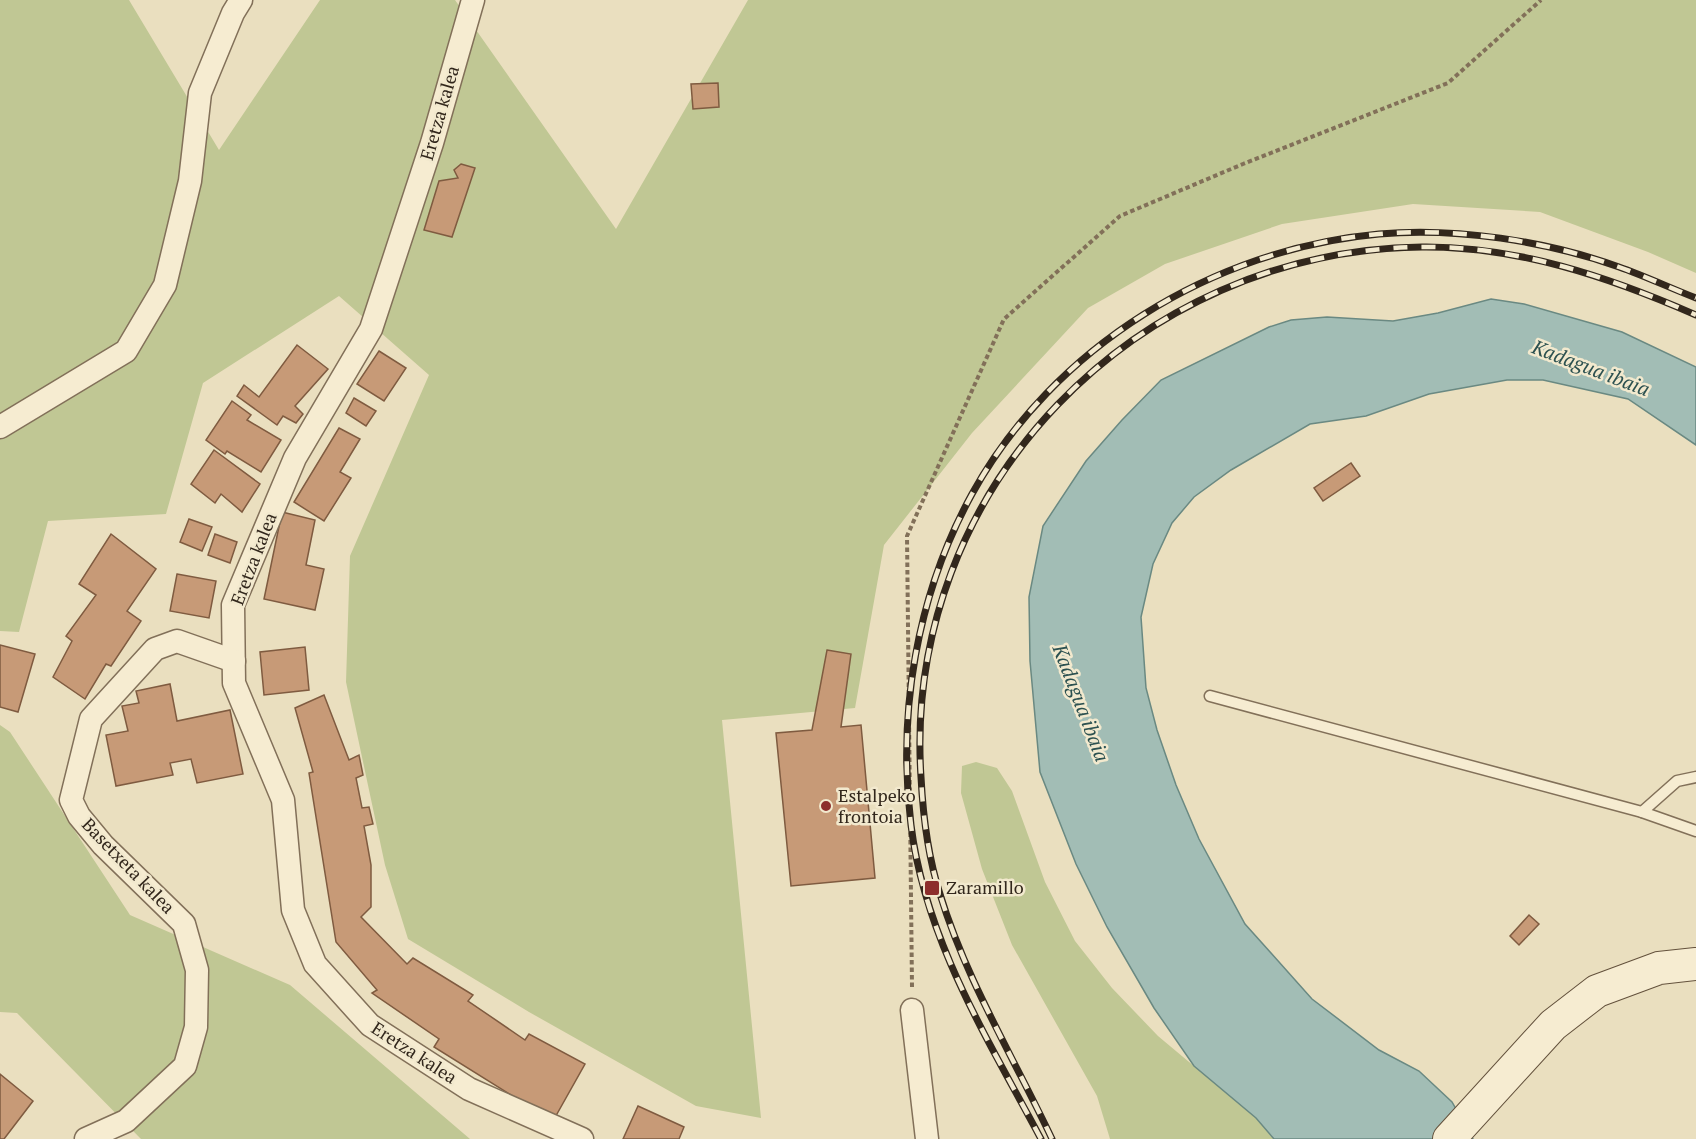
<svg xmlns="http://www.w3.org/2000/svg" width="1696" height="1139" viewBox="0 0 1696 1139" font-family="'PT Serif',serif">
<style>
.green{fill:#c0c794}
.water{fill:#a2bdb5;stroke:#6a8982;stroke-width:1.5}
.building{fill:#c79a77;stroke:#7f5b40;stroke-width:1.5}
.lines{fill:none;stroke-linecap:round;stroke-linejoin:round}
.lane-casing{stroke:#827059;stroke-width:13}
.street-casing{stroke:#827059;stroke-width:25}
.secondary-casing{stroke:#63513c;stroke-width:34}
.path{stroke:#827059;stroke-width:4;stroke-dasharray:4.5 3;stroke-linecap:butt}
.lane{stroke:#f6ecd1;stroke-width:10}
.street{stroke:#f6ecd1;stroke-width:22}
.secondary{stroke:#f6ecd1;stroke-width:32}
.rail-casing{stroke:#32271c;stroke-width:7}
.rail{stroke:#f2e9ce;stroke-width:4.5;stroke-dasharray:14;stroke-linecap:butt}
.poi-dot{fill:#8d2e2c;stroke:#f2e9ce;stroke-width:2}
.labels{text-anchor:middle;stroke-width:5;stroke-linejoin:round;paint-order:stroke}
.street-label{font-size:18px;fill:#32271c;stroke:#f2e9ce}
.poi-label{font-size:18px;fill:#32271c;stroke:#f2e9ce;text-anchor:start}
.water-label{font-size:20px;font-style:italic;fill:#2c5150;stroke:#f2e9ce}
</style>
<rect width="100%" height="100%" fill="#eadfbf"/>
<g class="green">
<polygon points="0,0 129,0 219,150 320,0 455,0 616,229 748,0 1696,0 1696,273 1648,252 1540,212 1413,204 1282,224 1165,264 1088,308 972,433 884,545 855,708 722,720 761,1118 696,1106 529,1012 408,939 385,865 346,682 350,556 429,375 339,296 203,383 166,514 48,521 19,632 0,631"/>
<polygon points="0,725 10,732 130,915 290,985 470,1139 141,1139 17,1013 0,1012"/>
<polygon points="976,762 997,768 1012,791 1045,882 1075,941 1112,988 1158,1036 1256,1118 1274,1139 1110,1139 1097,1096 1012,945 982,869 961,793 962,766"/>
</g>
<polygon class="water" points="1491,299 1524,304 1622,332 1696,367 1696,445 1628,399 1543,380 1507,380 1429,394 1366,416 1310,424 1231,470 1194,497 1172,523 1153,564 1141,617 1146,688 1157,730 1176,785 1199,839 1245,924 1312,999 1379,1050 1419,1071 1452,1102 1473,1139 1274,1139 1256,1118 1194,1066 1154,1008 1107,927 1076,864 1040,772 1030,661 1029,597 1043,526 1086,461 1122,420 1161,380 1269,327 1291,320 1327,317 1393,321 1438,313"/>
<g class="building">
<polygon points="718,83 719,107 693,109 691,84"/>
<polygon points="461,164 475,168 452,237 424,230 439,181 458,178 454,170"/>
<polygon points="297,345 328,369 295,406 303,414 296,423 283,416 277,425 237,396 244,385 259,397"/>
<polygon points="379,351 406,368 384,401 357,384"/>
<polygon points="354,398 376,411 366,426 346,413"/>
<polygon points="232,401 251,415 247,420 281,440 261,472 227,451 225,454 206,440"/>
<polygon points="339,428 360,439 340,472 351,478 324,521 294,502"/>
<polygon points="214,450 260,484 242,512 221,494 215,503 191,484"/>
<polygon points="1351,463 1360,476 1323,501 1314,488"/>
<polygon points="282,512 315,520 306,565 324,569 315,610 264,599"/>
<polygon points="189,519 212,527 202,551 180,542"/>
<polygon points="111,534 156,569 127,611 141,621 111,666 106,664 85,699 53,677 72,641 66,636 96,595 79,584"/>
<polygon points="215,534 237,542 230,563 208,555"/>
<polygon points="177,574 216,581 209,618 170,611"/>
<polygon points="0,645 35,654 18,712 0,707"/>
<polygon points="305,647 309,690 264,695 260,652"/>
<polygon points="827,650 851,654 841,727 861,725 875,878 791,886 776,733 812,730"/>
<polygon points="170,684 177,721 230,710 243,774 197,783 191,759 170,763 173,775 116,786 106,735 128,731 122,706 139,703 136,691"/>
<polygon points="324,695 349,760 359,755 363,775 356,778 362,808 369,807 373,824 364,826 371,865 371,907 361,917 407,964 413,958 473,995 468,1001 525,1040 529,1034 585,1064 553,1121 434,1047 439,1039 372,993 377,990 336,942 309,773 313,772 295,708"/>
<polygon points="1529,915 1539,924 1519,945 1510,936"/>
<polygon points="0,1074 33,1101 4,1139 0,1139"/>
<polygon points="638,1106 684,1127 679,1139 623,1139"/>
</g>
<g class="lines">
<g class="lane-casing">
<g id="lane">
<polyline points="1210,696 1642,812 1677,781 1696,777"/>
<polyline points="1642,812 1696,831"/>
</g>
</g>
<g class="street-casing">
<g id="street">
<polyline points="473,0 432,143 371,329 295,458 233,605 234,683 283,800 293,910 315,964 370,1025 469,1089 582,1139"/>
<polyline points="0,427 126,351 165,285 190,181 200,93 233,13 241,0"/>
<polyline points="912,1010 927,1139"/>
<polyline points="86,1139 126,1121 185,1066 196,1027 197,970 184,924 103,845 79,816 71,800 91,719 155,649 177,641 234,661"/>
</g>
</g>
<g class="secondary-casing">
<polyline id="secondary" points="1449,1139 1553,1025 1597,991 1659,968 1696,964"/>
</g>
<polyline class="path" points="912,987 907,536 1004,319 1120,216 1243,164 1448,83 1541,0"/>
<use href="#lane" class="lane"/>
<use href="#street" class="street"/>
<use href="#secondary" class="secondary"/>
<g class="rail-casing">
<g id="rail">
<path d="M 1041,1139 C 988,1039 925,940 911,825 C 897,712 917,594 972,494 C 1053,347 1213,249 1379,234 C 1455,227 1547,241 1619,267 C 1645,276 1670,288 1696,298"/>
<path d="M 1052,1139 C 1014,1058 966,980 940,894 C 928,857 923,816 921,777 C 902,488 1137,250 1422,247 C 1518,246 1609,277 1696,315"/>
</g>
</g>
<use href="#rail" class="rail"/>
</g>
<g class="poi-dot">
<circle cx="826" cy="806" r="6"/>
<rect x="924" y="880" width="16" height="16" rx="3"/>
</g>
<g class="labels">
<g class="street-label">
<text transform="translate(440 113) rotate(-74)" y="6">Eretza kalea</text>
<text transform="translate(254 559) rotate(-69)" y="6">Eretza kalea</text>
<text transform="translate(128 866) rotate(46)" y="6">Basetxeta kalea</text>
<text transform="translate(414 1053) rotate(33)" y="6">Eretza kalea</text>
</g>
<g class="poi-label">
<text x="838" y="802">Estalpeko<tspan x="838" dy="21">frontoia</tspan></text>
<text x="946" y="894">Zaramillo</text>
</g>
<g class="water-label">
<text transform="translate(1591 368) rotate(21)" y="7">Kadagua ibaia</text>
<text transform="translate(1081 703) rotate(69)" y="7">Kadagua ibaia</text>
</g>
</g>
</svg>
